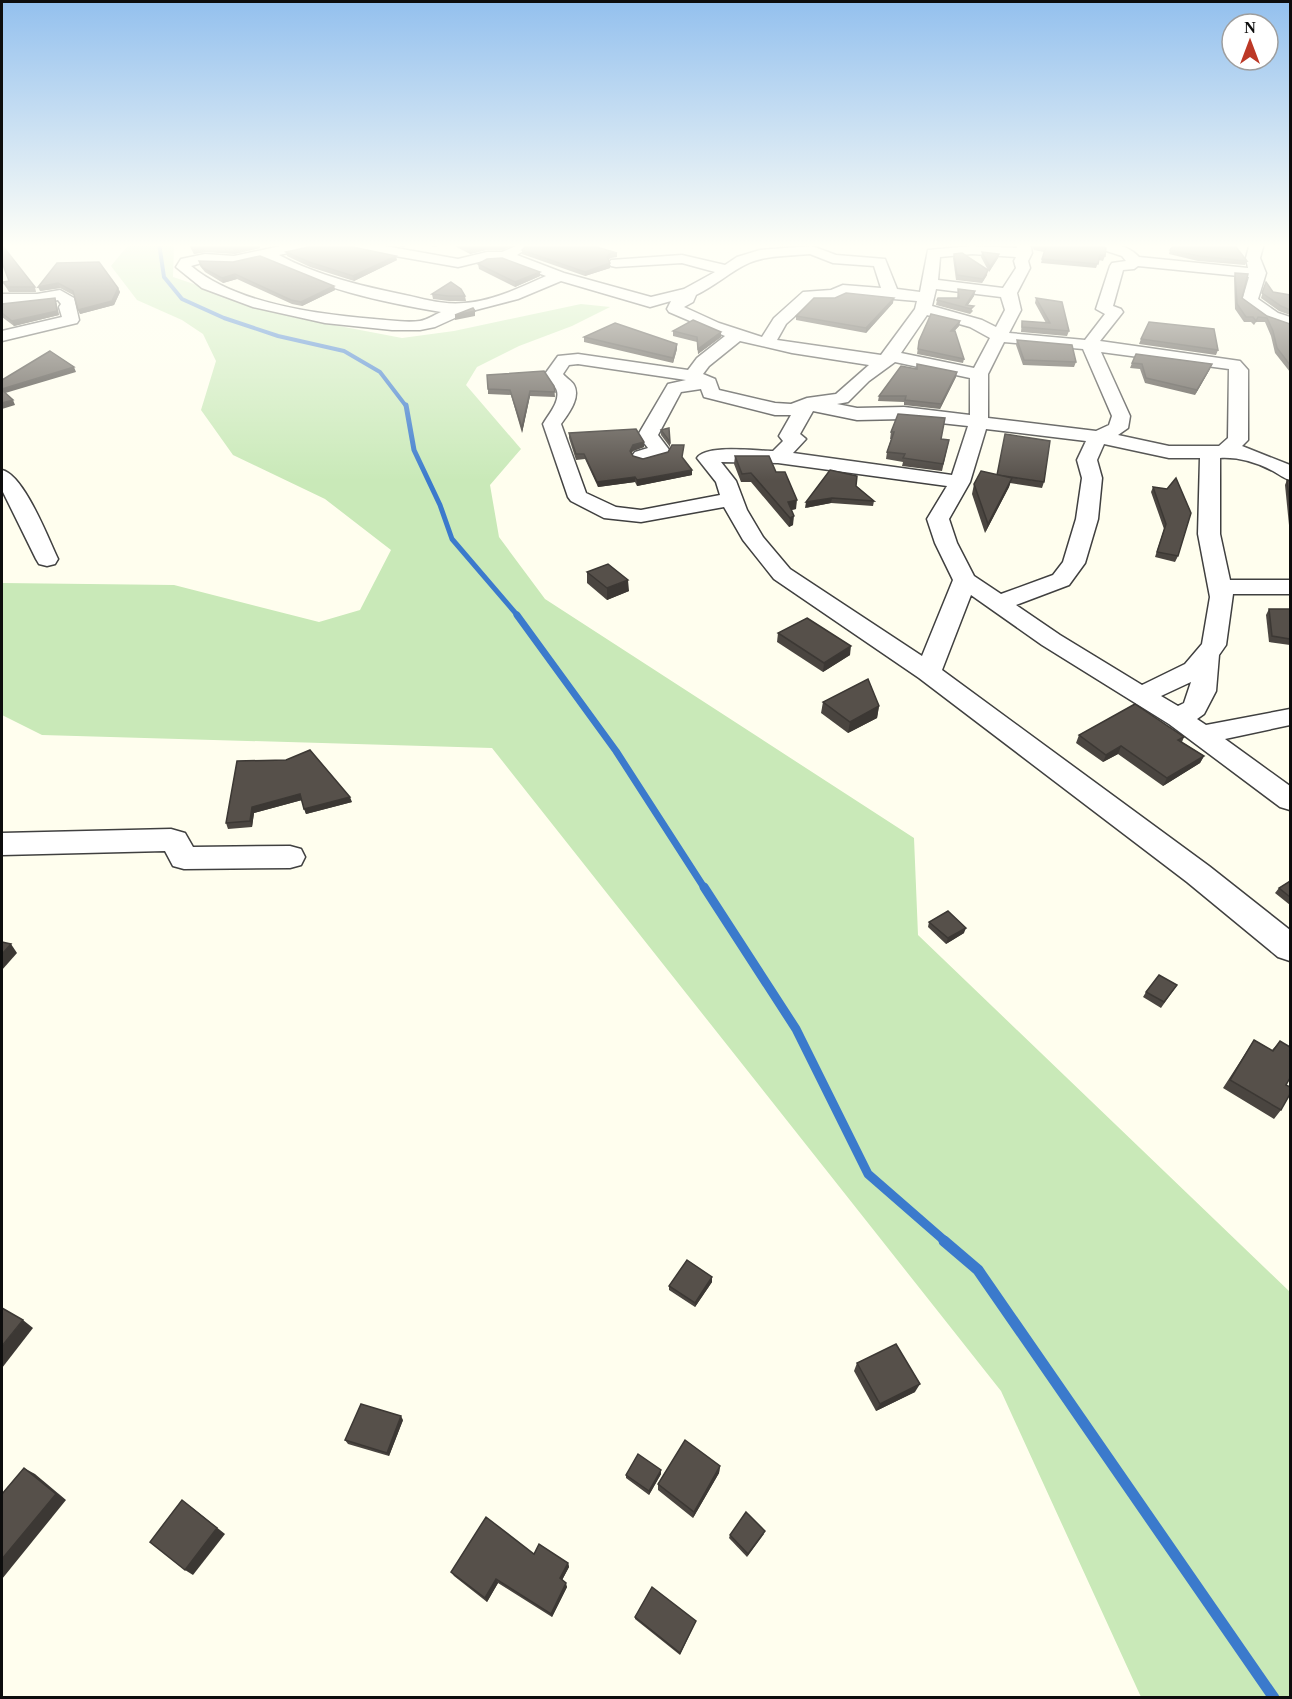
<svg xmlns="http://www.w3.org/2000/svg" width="1292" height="1699" viewBox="0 0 1292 1699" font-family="'Times New Roman',serif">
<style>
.green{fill:#c9e9b8}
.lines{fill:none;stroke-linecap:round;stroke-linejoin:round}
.stream-far4{stroke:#3b7acc;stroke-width:4}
.stream-far3{stroke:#3b7acc;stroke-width:5}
.stream-far2{stroke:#3b7acc;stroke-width:7}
.stream-far1{stroke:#3b7acc;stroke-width:9}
.stream{stroke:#3b7acc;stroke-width:11}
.minor-casing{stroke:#404040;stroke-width:3}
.minor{fill:#fff;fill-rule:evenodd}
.wall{fill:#4a4540}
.shaded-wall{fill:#3c3834}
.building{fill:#56504a;stroke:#3c3834;stroke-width:1.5}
</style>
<rect width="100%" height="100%" fill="#fffeee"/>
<polygon class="green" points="130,243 174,243 173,277 292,317 402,338 454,331 581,304 610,307 572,326 519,346 477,367 466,385 521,449 490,485 499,537 545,599 914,838 918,935 1290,1292 1290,1697 1141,1697 1001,1391 492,748 42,735 2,715 2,583 174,585 319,622 360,610 391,550 325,499 233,455 201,410 216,361 203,334 182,320 137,300 111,266"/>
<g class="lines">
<polyline class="stream-far4" points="159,243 164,277 182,299 224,318 278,336 344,351 380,372 406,406"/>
<polyline class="stream-far3" points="406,405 414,450 440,505 452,539 518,616"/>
<polyline class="stream-far2" points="517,615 616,751 705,889"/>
<polyline class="stream-far1" points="704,887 796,1029 868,1174 946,1242"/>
<polyline class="stream" points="944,1241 978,1270 1274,1698"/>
<g class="minor-casing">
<g id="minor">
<path d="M 295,243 L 323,243 L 321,246 L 279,255 C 318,276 362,286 405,295 C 424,299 443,305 464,303 C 493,301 519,288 546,276 L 503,260 L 487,260 L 458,267 L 344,247 L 337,243 L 368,243 L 458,259 L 487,252 L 502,252 L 523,243 L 529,247 L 517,255 L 564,273 L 651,297 L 684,289 L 715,272 L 682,263 L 616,267 L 611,266 L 609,263 L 611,260 L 682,255 L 725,265 L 737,257 L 760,250 L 812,246 L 836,255 L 885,259 L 897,289 L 920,292 L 928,250 L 972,246 L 1017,248 L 1016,243 L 1030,243 L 1032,253 L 1028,261 L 1030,268 L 1017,293 L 1021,310 L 1009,333 L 1085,340 L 1105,314 L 1096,309 L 1110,266 L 1112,263 L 1126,261 L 1122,256 L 1091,246 L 1089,243 C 1108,243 1126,243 1139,257 L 1248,268 L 1246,258 L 1250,243 L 1264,243 L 1260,258 L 1266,273 L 1258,299 L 1278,313 L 1290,317 L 1290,327 L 1266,319 L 1244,304 L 1242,301 L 1249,277 L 1138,266 L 1134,269 L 1123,270 L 1113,306 L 1121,309 L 1123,312 L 1100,341 L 1240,361 L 1248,370 L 1248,440 L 1242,446 L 1290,465 L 1290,480 C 1283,478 1279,474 1273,471 C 1256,462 1237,457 1220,458 L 1220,534 L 1230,580 L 1290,580 L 1290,594 L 1233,594 L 1226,645 L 1219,655 L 1216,691 L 1204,714 L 1197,719 L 1206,725 L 1290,709 L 1290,725 L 1225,739 L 1290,786 L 1290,810 L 1280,807 L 1169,724 L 1042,645 L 971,595 L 942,670 L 1209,866 L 1290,930 L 1290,961 L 1278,957 L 1187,882 L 919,678 L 774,579 L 743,540 L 724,507 L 641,522 L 604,518 L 571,501 L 568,497 L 543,424 C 548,415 560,402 557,391 C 556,386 548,379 545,374 L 558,356 L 578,354 L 688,370 L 697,358 L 725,336 L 669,312 L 667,309 L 671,301 L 650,307 L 561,281 L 518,299 L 468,312 L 435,327 L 420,330 L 392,330 L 325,323 L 253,307 L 202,288 L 176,267 L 181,259 L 205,254 L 234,256 ZM 810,254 L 833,263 L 874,266 L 881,288 L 843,285 L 831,290 L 803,292 L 774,318 L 762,337 L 719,323 L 684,307 L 693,302 L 696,295 C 715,286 731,271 749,263 C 767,255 790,256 810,254 ZM 972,254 L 1016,257 L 1014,261 L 1016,268 L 1003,288 L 938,280 L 940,257 ZM 263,258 C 317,288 381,302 441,312 C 434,315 427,320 420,321 C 405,323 389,320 374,319 C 317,314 236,304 191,266 L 205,262 L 234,264 ZM 936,289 L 1001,297 L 1005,310 L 996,327 L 982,320 L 932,306 ZM 846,295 L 917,301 L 915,309 L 881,355 L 777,340 L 786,324 L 813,300 L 834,300 ZM 927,315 L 970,327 L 990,338 L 974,368 L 901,353 ZM 740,341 L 792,353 L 869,365 L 836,394 L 807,398 L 791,404 L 775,403 L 719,390 L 715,379 L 703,374 L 709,366 ZM 1004,342 L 1083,349 L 1112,416 L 1109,425 L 1096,431 L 988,418 L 988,374 ZM 1101,352 L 1229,369 L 1228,438 L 1219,446 L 1169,446 L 1118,435 L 1128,428 L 1130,416 ZM 895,362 L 970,378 L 970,415 L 904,407 L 857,408 L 837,404 L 848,402 L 869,381 ZM 578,364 L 686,380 L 668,384 L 638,435 L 648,448 L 635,452 L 632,456 L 635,460 L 642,462 L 667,455 L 670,451 L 658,435 L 681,392 L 701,389 L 704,397 L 775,415 L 791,415 L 779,436 L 783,441 L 773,451 C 756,451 706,444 697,458 L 716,482 L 720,495 L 641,510 L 616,507 L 586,493 L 561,424 C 568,414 581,398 574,385 C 572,381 566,378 563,374 L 569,365 ZM 813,411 L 857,420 L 904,419 L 968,426 L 952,475 L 793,453 L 806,439 L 800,434 ZM 986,429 L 1086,441 L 1077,460 L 1082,478 L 1076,519 L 1063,562 L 1053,575 L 1001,594 L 974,576 L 957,543 L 949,519 L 970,482 ZM 1104,444 L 1169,458 L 1200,458 L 1198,534 L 1210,597 L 1202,644 L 1185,664 L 1142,685 L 1060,635 L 1016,605 L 1069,585 L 1085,563 L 1098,519 L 1102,478 L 1097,460 ZM 721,462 L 778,463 L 947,486 L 927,519 L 935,543 L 953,580 L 922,656 L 790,569 L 763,537 L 747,510 L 736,481 ZM 1191,682 L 1184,703 L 1178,706 L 1161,696 Z"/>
<polygon points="60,290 74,298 79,320 77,323 2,341 2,331 62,317 59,307 61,304 58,300 37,304 2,304 2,294 37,294"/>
<path d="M 2,470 C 24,475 48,538 58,559 L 55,564 L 47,566 L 39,564 L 36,559 L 2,490 Z"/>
<polygon points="171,829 185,833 193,847 290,846 301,849 305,857 301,865 290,868 184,869 173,866 165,851 2,855 2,833"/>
</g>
</g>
<use href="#minor" class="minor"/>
</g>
<g class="wall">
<polygon points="188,243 259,243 260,248 234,254 205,252 194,254"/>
<polygon points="381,243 407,243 404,247"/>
<polygon points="426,243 519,243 502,250 486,250 470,254 449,243 434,247"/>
<polygon points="526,243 583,243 617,253 617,257 611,258 608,260 610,263 610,268 585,276 522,254 522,250 528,245"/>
<polygon points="974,243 1015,243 1014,246 975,244"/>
<polygon points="1031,243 1091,243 1105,256 1103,261 1099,260 1096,268 1041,263 1044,252 1034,250"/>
<polygon points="343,245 397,260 354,281 310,267 287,256 286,252 318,247"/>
<polygon points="1170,250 1247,261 1245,265 1198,261 1169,254"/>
<polygon points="982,252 999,254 998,258 989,272 981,257"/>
<polygon points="954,254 987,275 982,283 956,280 953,258"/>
<polygon points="199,261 334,286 335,290 302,306 292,304 237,279 223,283 205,272 200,266"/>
<polygon points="57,263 118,288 120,292 114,305 80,314 75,296 60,288 40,291"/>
<polygon points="478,264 540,272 540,276 515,287 479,269"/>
<polygon points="1235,273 1242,298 1267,316 1290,324 1290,372 1275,353 1271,336 1265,322 1256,322 1254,325 1251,322 1244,322 1235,309 1234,278"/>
<polygon points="9,281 35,287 36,292 9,292 3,282"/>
<polygon points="1266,282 1273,292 1290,295 1290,315 1279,311 1261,298"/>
<polygon points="958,289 975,291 974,296 968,305 973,311 970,314 936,305 937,300 957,298"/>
<polygon points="432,294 465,296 466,301 449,301 433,299"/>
<polygon points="55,298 59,315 14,326 2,317 2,304"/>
<polygon points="835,298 893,303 866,333 796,320 796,316"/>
<polygon points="1036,298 1069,331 1067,336 1021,332 1022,321 1046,323 1035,303"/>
<polygon points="960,321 959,326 954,331 964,359 963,363 917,354 919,341"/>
<polygon points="673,331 721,332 721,337 698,354 697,342 673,336"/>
<polygon points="584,337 677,344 677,349 673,363 584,342"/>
<polygon points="1141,339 1218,350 1216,355 1139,344"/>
<polygon points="1017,340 1076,362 1074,367 1023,365 1016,345"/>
<polygon points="1132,363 1210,369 1195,395 1145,383 1140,369 1130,368"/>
<polygon points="917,364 956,377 940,409 904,405 904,402 878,401 879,396 916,369"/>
<polygon points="554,386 555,397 530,396 522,433 511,395 488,394 488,389"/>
<polygon points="661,430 670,442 670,447 661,435"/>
<polygon points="891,432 949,440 942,471 902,466 903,462 886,459 887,452 891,439 890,439"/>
<polygon points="569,433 644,447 633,451 631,453 633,456 643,459 668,452 684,445 682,458 692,470 692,475 637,486 635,482 598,487 585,459 576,460 569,438"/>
<polygon points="735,456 776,472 796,509 791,510 793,525 789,527 751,482 741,482 734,464"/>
<polygon points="997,475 1044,482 1042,488 1010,483 1009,487 985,533 972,494 974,484"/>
<polygon points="1287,480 1290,481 1290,535 1285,485"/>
<polygon points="856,486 874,501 873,506 831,503 805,508"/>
<polygon points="1153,487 1167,489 1178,556 1175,562 1155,557 1164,529 1151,492"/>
<polygon points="587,572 629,591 607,600 587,583"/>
<polygon points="1269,609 1290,609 1290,645 1269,642 1266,615"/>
<polygon points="778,633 850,655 823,672 777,642"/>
<polygon points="823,702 879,706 877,718 848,733 821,713"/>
<polygon points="1079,735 1184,737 1182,742 1204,756 1200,763 1163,786 1118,754 1103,762 1076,743"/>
<polygon points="237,761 352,802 306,814 302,800 254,813 252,827 228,829 226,823"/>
<polygon points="1290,881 1290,905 1275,893 1279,888"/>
<polygon points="929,922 964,933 946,944 928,927"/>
<polygon points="1177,985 1161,1008 1143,997 1146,992"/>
<polygon points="1254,1040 1272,1050 1280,1041 1286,1085 1281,1110 1274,1119 1223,1088"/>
<polygon points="712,1282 695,1307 669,1290 669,1286"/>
<polygon points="857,1363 915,1392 876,1411 854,1371"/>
<polygon points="403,1420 389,1456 348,1444 345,1440"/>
<polygon points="720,1466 719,1473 693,1518 658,1490 658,1484"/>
<polygon points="661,1474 649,1495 626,1478 626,1475"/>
<polygon points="764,1534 747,1557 729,1538 730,1535"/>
<polygon points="568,1563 569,1567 562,1580 567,1587 552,1617 498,1583 487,1602 454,1576 451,1572"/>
<polygon points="635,1617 696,1621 680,1655 635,1619"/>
</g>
<g class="shaded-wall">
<polygon points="259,243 260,248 234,254 233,249"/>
<polygon points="434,243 449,243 434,247"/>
<polygon points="507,243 519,243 502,250 501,245"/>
<polygon points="486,245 486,250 470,254 469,249"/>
<polygon points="204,247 205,252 194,254 193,250"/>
<polygon points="999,254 998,258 989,272 990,267"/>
<polygon points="396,256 397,260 354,281 353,276"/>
<polygon points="610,263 610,268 585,276 585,272"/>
<polygon points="988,270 987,275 982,283 983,279"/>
<polygon points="540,272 540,276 515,287 515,282"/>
<polygon points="235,274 237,279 223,283 222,278"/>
<polygon points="58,283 60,288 40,291 38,287"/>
<polygon points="334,286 335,290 302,306 301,302"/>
<polygon points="118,288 120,292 114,305 80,314 78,310"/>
<polygon points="975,291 974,296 965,309 966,305"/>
<polygon points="55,298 59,315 14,326 12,321"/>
<polygon points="894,298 893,303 866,333 866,328"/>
<polygon points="475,311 475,316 455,320 455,315"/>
<polygon points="960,321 959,326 950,336 951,331"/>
<polygon points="721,332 721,337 698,354 698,349"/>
<polygon points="677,344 677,349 673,363 673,358"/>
<polygon points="1212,364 1210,369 1195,395 1197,390"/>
<polygon points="74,367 76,372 2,394 2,389"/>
<polygon points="957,372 956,377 940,409 941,404"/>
<polygon points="530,391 530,396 522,433 522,428"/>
<polygon points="13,400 15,405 2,409 2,403"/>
<polygon points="644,442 644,447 633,451 630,456 630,451 633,445"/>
<polygon points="692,470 692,475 637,486 637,480"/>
<polygon points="635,477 635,482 598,487 597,482"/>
<polygon points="1012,478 1009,487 985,533 988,524"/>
<polygon points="832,498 831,503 805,508 806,502"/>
<polygon points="797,500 796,509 787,511 788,502"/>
<polygon points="794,516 793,525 789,527 790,518"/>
<polygon points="628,580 629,591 607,600 607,588"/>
<polygon points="851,646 850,655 823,672 824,663"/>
<polygon points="879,706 877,718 848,733 850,722"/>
<polygon points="1121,746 1118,754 1103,762 1106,755"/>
<polygon points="1204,756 1200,763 1163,786 1167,778"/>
<polygon points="300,794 302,800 254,813 252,827 250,821 252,807"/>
<polygon points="350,797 352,802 306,814 304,809"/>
<polygon points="966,928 964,933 946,944 948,938"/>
<polygon points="11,944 17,953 2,970 2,954"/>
<polygon points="712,1277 712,1282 695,1307 695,1303"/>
<polygon points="23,1320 33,1328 2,1368 2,1346"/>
<polygon points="920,1384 915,1392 876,1411 880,1404"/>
<polygon points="401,1416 403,1420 389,1456 387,1453"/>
<polygon points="720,1466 719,1473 693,1518 694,1512"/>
<polygon points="24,1468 35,1474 66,1500 2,1579 2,1559"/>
<polygon points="661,1470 661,1474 649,1495 649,1491"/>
<polygon points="190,1506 225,1534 193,1575 185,1570"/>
<polygon points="568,1563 569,1567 561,1582 560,1578"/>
<polygon points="496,1579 498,1583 487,1602 485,1598"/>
<polygon points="566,1583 567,1587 552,1617 551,1614"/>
</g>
<g class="building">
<polygon points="189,243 259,243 259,244 233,249 204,247 193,250"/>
<polygon points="327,243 340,243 343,245 396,256 353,276 309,262 286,252 317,245 318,247"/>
<polygon points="456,243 507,243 501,245 486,245 469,249"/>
<polygon points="530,243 583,243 617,253 611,253 607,257 610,263 585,272 522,250"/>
<polygon points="1034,243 1091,243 1106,248 1105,256 1100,255 1098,264 1042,259 1046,247 1035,246"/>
<polygon points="1175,243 1233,243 1247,261 1199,256 1170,250"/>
<polygon points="2,245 35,287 7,287 3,282 9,281 2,262"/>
<polygon points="982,252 999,254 990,267"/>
<polygon points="962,253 988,270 983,279 957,275 954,254"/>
<polygon points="260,256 334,286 301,302 291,300 235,274 222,278 203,268 199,261 233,262"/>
<polygon points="502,258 540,272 515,282 478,264 487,259"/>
<polygon points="99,262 118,288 112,301 78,310 73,291 58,283 38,287 57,263"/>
<polygon points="1235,273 1248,274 1242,298 1267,316 1290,324 1290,365 1277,348 1273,331 1267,318 1258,317 1256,321 1253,317 1246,317 1237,304"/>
<polygon points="451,282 461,289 465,296 448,296 432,294"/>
<polygon points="1266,282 1273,292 1290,295 1290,310 1281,306 1262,293"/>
<polygon points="958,289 975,291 966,305 974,306 971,309 937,300 938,298 959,298"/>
<polygon points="846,293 894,298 866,328 796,316 814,298 835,298"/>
<polygon points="55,298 57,311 12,321 2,313 2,304"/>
<polygon points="1036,298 1062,302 1069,331 1022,327 1022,321 1050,323"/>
<polygon points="473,308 475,311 455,315"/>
<polygon points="931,314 960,321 951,331 955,331 964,359 918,349 919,341"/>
<polygon points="693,320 721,332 698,349 697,337 673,331"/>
<polygon points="1149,322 1214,329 1218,350 1141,339"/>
<polygon points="615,323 677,344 673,358 584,337"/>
<polygon points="1017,340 1072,345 1076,362 1024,360"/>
<polygon points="50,351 74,367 2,389 2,380"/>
<polygon points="1136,354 1212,364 1197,390 1146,378 1142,364 1132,363"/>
<polygon points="917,364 957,372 941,404 905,400 906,396 879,396 901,366 917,369"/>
<polygon points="544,371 554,386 555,392 530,391 522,428 510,390 488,389 487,375"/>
<polygon points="2,390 13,400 2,403"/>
<polygon points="898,414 945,418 941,439 949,440 943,464 903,458 905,454 887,452 894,432 891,432"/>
<polygon points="669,428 670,442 661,430"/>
<polygon points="636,429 644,442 633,445 630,451 633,456 643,459 668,452 672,445 684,445 682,457 692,470 637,480 635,477 597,482 584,454 576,454 569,433"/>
<polygon points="1005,434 1050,441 1044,482 997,475"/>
<polygon points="735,456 769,456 776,472 785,472 797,500 788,502 794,516 790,518 751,473 742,474"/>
<polygon points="830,470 857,476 856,486 874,501 832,498 806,502"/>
<polygon points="981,471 1012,478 988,524 974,484"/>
<polygon points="1176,478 1191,513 1178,556 1157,552 1166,524 1153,487 1167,489"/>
<polygon points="1287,480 1290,481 1290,507"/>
<polygon points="608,564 628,580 607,588 587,572"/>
<polygon points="1269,609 1290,609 1290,639 1272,636"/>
<polygon points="807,618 851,646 824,663 778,633"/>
<polygon points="868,679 879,706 850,722 823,702"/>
<polygon points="1135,704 1184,737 1178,740 1204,756 1167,778 1121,746 1106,755 1079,735"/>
<polygon points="310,750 350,797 304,809 300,794 252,807 250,821 226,823 237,761 286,760"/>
<polygon points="1290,881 1290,897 1279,888"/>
<polygon points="948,911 966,928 948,938 929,922"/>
<polygon points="2,942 11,944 2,954"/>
<polygon points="1159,975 1177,985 1164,1002 1146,992"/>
<polygon points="1254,1040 1273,1051 1280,1041 1290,1047 1290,1078 1286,1085 1290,1087 1290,1094 1281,1110 1230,1080"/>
<polygon points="687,1260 712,1277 695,1303 669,1286"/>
<polygon points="2,1308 23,1320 2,1346"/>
<polygon points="896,1344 920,1384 880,1404 857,1363"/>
<polygon points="361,1404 401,1416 387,1453 345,1440"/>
<polygon points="685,1440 720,1466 694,1512 658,1484"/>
<polygon points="638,1454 661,1470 649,1491 626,1475"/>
<polygon points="24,1468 56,1494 2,1559 2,1494"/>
<polygon points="182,1500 217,1528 185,1570 150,1542"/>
<polygon points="746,1512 765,1531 748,1554 730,1535"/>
<polygon points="486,1517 534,1554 539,1544 568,1563 560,1578 566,1583 551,1614 496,1579 485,1598 451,1572"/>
<polygon points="652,1587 696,1621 680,1653 635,1617"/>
</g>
<linearGradient id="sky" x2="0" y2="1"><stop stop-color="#93c0ee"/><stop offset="0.51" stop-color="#fffff7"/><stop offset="1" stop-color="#fffff7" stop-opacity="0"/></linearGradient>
<rect width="1292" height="481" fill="url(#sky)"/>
<rect width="1292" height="1699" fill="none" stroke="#0d0d0d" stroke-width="6"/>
<g transform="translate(1250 42)"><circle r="28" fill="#ffffff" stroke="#9e9e9e" stroke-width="1.5"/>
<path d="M0-4.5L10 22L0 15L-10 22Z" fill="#bc3826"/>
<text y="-9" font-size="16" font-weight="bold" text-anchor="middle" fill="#0d0d0d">N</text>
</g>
</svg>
